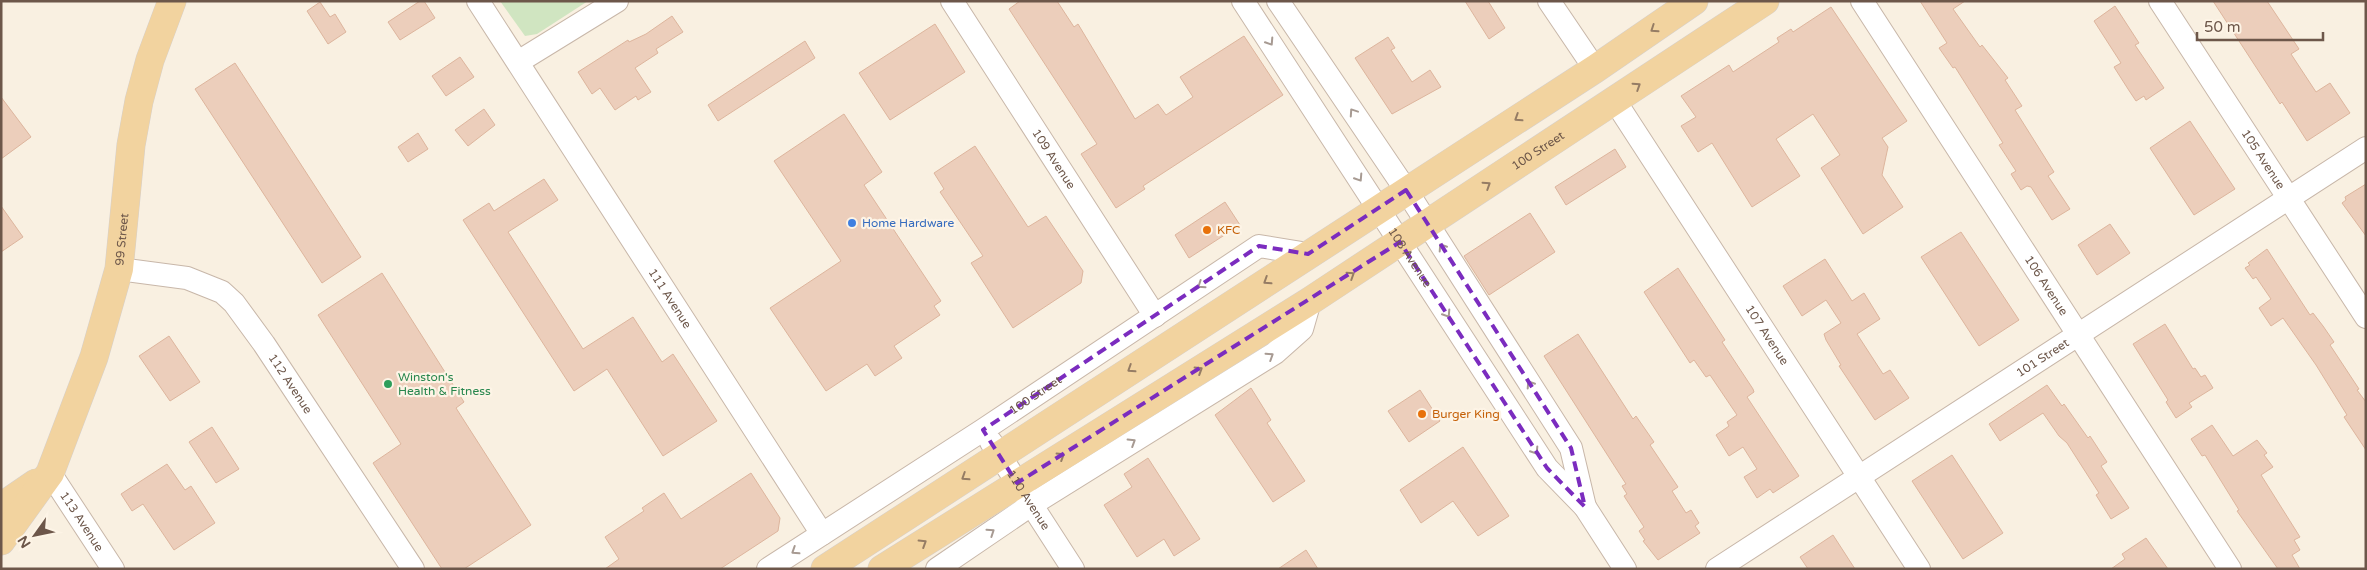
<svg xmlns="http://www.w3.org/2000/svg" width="2367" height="570" viewBox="0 0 2367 570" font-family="'Varela Round',sans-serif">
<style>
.green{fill:#d0e5c1}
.building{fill:#eccebb;stroke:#ddb59d}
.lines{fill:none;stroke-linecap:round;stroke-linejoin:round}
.minor-casing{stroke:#c8b7a9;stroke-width:24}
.major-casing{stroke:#d6d0cc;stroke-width:29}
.minor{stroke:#fff;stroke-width:22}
.major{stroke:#f2d39f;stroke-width:28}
.oneway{stroke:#957c64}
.oneway2{stroke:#a79a92}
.marked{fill:none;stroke:#7b2cbf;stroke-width:4;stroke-dasharray:10 6;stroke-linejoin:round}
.shop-dot{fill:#3f7fe0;stroke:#fdf4e6;stroke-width:2}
.food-dot{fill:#e8710a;stroke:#fdf4e6;stroke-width:2}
.leisure-dot{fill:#2e9e5b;stroke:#fdf4e6;stroke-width:2}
.labels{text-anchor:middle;stroke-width:4.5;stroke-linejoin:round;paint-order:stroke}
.street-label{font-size:12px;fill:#6d574a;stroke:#fdf4e6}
.shop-label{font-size:12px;fill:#366cbe;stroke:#fdf4e6;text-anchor:start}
.food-label{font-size:12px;fill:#c56008;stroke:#fdf4e6;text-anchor:start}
.leisure-label{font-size:12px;fill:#27864d;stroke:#fdf4e6;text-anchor:start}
</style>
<rect width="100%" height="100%" fill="#f9f0e1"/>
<polygon class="green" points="500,1 588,1 537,34 525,36"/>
<g class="building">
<polygon points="420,1 424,1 435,18 400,40 388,22"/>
<polygon points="1020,1 1057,1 1074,27 1078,24 1135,119 1158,104 1166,115 1193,97 1180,77 1244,36 1283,95 1143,186 1145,189 1116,208 1081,154 1097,144 1009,9"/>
<polygon points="1465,1 1488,1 1505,28 1489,39"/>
<polygon points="1920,1 1965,1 1953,9 1980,47 1982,45 2008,78 2005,80 2022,106 2015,110 2054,172 2048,176 2070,209 2052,220 2031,187 2027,186 2021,190 2011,174 2016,171 1999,145 2003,143 1955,67 1953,68 1939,48 1947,43"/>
<polygon points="2213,1 2267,1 2299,49 2291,54 2316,92 2330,83 2350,113 2307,141 2282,102 2280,104"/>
<polygon points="320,2 330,17 335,14 346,32 328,44 307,11"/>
<polygon points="2115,6 2139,43 2135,45 2164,88 2146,100 2144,96 2136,101 2128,89 2114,67 2121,63 2094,21"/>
<polygon points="1831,7 1907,121 1882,138 1888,147 1882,175 1903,207 1863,234 1821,168 1840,155 1813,114 1776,139 1800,176 1752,207 1712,143 1698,152 1681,126 1696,117 1681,96 1729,65 1733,72 1779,42 1777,38 1791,29 1793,32"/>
<polygon points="672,16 683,32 656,49 658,53 635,68 651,92 638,100 636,96 615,110 600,88 592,94 578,72 628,40 629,42 646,34"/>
<polygon points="935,24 965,72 890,120 859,73"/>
<polygon points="1388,37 1395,48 1391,50 1412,82 1430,70 1441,87 1392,114 1355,58"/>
<polygon points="805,41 815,58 718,121 708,105"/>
<polygon points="460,57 474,77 446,96 432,76"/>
<polygon points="235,63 361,257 322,283 195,89"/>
<polygon points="1,97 31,137 1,159"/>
<polygon points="484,109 495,125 468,146 455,130"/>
<polygon points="844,114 882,172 864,185 941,301 934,306 940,315 894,346 902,358 875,376 867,364 826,391 770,308 841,261 774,161"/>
<polygon points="2190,121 2235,189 2194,215 2150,148"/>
<polygon points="418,133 428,149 408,162 398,147"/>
<polygon points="975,146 1028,227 1046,216 1083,271 1081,283 1013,328 971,263 983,256 940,192 944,189 934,173"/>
<polygon points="1615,149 1626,167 1566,205 1555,187"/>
<polygon points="544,179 558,200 508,232 583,349 633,317 662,362 673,354 717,421 663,456 607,369 574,391 463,220 489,203 494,211"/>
<polygon points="2366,184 2366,236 2342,203 2346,200 2345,197"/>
<polygon points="1225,202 1240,225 1189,258 1175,235"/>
<polygon points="1,206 23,237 1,252"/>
<polygon points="1530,213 1555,252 1489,295 1464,256"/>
<polygon points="2110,224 2130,253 2097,275 2078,245"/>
<polygon points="1961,232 2019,320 1979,346 1921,257"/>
<polygon points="2267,249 2310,315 2313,313 2323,326 2334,342 2330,345 2359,389 2357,390 2366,402 2366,450 2344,417 2347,415 2316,365 2283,318 2271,326 2259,308 2271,299 2256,277 2253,279 2245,268 2250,265 2248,263"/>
<polygon points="1825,259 1852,301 1864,293 1880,319 1857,334 1883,374 1890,370 1909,398 1875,420 1839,366 1841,365 1826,340 1824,334 1841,323 1826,300 1802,316 1783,286"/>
<polygon points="1678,268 1725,340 1722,342 1753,389 1754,392 1747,397 1799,476 1773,493 1770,489 1757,498 1744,477 1757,469 1743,447 1729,456 1716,435 1729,426 1727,422 1737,415 1710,375 1706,377 1694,360 1690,363 1644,292"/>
<polygon points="382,273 464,402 456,408 531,525 464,569 442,569 373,463 401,444 318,315"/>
<polygon points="2165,324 2193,369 2195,368 2201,377 2205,375 2213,388 2189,403 2192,407 2176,418 2166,402 2168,400 2133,344"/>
<polygon points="1578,334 1633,419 1636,416 1654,442 1650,445 1678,487 1672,491 1686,513 1691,510 1699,523 1695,526 1700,533 1658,560 1643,541 1645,540 1639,531 1644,527 1624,496 1627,494 1622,486 1626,484 1544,356"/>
<polygon points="169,336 200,382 170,401 139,356"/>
<polygon points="2047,385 2062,406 2064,404 2088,438 2090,436 2107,462 2101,466 2129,508 2111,519 2096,495 2099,493 2067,443 2059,436 2043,413 2000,441 1989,424"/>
<polygon points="1251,388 1271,420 1267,423 1305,481 1273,502 1215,415"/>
<polygon points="1420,390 1440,421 1409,442 1388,411"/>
<polygon points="2212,425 2233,456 2257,440 2267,453 2264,455 2273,467 2261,475 2300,537 2294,540 2300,550 2292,555 2300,569 2278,569 2237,511 2239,510 2205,455 2202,456 2191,439"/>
<polygon points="212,427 239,469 216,483 189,442"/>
<polygon points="1463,447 1509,516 1478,536 1453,501 1421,523 1400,490"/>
<polygon points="1952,455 2003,533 1963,559 1912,481"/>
<polygon points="1148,458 1200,539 1174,556 1164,539 1137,557 1104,505 1132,487 1124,474"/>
<polygon points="167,464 185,490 191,486 215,523 174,550 143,504 132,511 121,494"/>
<polygon points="751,473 780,518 778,531 720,569 605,569 619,559 605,537 644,511 642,508 664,493 681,519"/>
<polygon points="1833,535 1855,569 1808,569 1800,557"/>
<polygon points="2146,538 2168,569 2111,569 2125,559 2122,554"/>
<polygon points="1306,550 1318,569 1278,569"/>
</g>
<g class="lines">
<g class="minor-casing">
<g id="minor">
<path id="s1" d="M 478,1 L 822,534"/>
<path id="s2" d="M 952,1 L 1155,316"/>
<path id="s3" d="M 1243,1 L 1547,468 L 1585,507 L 1625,569"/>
<polyline points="1278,1 1406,190 1571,448 1585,507"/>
<polyline points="1549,1 1595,69"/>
<path id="s4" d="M 1862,1 L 2230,569"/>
<path id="s5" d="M 2160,1 L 2366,317"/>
<polyline points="518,62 617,1"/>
<path id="s6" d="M 1615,101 L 1919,569"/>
<path id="s7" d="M 119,269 L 187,278 L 222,292 L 234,303 L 264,344 L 413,569"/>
<path id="s8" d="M 991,442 L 1073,569"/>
<path id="s9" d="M 50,473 L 113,569"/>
<path id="s10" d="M 768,569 L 983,430 L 1259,246 L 1308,254"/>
<polyline points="937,569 1031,505 1275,353 1302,329 1310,301"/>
<path id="s11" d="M 1717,569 L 2366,148"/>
</g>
</g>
<g class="major-casing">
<g id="major">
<polyline points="1,507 36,483"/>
<path id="s12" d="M 1,541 L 50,473 L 94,357 L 119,269 L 131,145 L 139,101 L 150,60 L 172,1"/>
<polyline points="825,569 1595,69 1694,1"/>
<path id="s13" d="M 882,569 L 1310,301 L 1765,1"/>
</g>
</g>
<use href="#minor" class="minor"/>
<use href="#major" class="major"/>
</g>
<defs><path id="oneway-chevron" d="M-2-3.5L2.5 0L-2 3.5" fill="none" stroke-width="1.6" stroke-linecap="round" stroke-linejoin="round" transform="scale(1.25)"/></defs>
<g class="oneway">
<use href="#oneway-chevron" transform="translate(1654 29) rotate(146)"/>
<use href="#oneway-chevron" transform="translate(1637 86) rotate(-33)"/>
<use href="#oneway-chevron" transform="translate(1518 118) rotate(147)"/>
<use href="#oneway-chevron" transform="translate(1487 185) rotate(-33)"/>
<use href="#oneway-chevron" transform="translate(1351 275) rotate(-33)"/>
<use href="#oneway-chevron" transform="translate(1267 281) rotate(147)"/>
<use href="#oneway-chevron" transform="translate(1131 369) rotate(147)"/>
<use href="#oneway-chevron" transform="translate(1199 370) rotate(-32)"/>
<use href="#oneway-chevron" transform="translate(1061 456) rotate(-32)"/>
<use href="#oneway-chevron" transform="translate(965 477) rotate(147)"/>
<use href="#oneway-chevron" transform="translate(923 543) rotate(-32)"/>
</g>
<g class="oneway2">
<use href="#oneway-chevron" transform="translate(1270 42) rotate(57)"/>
<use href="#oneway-chevron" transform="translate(1353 112) rotate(-124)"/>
<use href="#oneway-chevron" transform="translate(1359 178) rotate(57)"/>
<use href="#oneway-chevron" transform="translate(1442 247) rotate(-123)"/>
<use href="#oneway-chevron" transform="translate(1201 285) rotate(146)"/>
<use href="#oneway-chevron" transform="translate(1447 314) rotate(57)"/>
<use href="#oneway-chevron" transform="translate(1270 356) rotate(-33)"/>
<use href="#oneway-chevron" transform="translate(1530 384) rotate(-123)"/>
<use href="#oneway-chevron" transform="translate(1132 442) rotate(-32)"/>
<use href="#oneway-chevron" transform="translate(1535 451) rotate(57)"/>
<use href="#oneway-chevron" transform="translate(991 532) rotate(-34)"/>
<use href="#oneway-chevron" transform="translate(795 551) rotate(147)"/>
</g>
<path class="marked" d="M 1406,190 L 1571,448 L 1585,507 L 1547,468 L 1400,242 L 1017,483 L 983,430 L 1259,246 L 1308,254 Z"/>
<circle class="shop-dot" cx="852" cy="223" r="5"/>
<g class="food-dot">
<circle cx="1207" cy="230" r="5"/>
<circle cx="1422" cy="414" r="5"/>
</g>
<circle class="leisure-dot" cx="388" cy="384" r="5"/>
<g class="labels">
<g class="street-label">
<text dy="4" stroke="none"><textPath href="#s13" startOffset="778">100 Street</textPath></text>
<text dy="4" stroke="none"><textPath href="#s2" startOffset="188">109 Avenue</textPath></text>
<text dy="4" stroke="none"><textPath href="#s5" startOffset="189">105 Avenue</textPath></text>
<text dy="4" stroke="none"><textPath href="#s12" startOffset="329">99 Street</textPath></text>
<text dy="4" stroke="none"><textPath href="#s3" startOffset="306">108 Avenue</textPath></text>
<text dy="4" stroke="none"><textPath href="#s4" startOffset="339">106 Avenue</textPath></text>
<text dy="4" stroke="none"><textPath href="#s1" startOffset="354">111 Avenue</textPath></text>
<text dy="4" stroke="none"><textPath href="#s6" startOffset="279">107 Avenue</textPath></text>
<text dy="4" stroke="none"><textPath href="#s11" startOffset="388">101 Street</textPath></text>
<text dy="4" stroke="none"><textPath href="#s7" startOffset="221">112 Avenue</textPath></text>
<text dy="4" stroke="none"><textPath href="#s10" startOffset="319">100 Street</textPath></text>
<text dy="4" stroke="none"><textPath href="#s8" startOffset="69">110 Avenue</textPath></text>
<text dy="4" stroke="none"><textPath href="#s9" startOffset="58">113 Avenue</textPath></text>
</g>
<g class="shop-label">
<text x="862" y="227">Home Hardware</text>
</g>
<g class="food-label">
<text x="1217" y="234">KFC</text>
<text x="1432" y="418">Burger King</text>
</g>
<g class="leisure-label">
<text x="398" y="381">Winston's<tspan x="398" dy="14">Health &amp; Fitness</tspan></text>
</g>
</g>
<rect width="2367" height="570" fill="none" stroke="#6d574a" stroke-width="5"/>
<g transform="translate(35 535) rotate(237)" stroke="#fdf4e6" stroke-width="4" paint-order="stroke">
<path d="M0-4L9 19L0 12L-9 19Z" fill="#6d574a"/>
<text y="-8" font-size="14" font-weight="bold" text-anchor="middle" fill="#6d574a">N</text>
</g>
<path d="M2197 32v8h126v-8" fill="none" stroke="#6d574a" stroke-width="2.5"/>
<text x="2204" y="32" font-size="15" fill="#6d574a" stroke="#fdf4e6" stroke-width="4" paint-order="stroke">50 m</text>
</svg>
